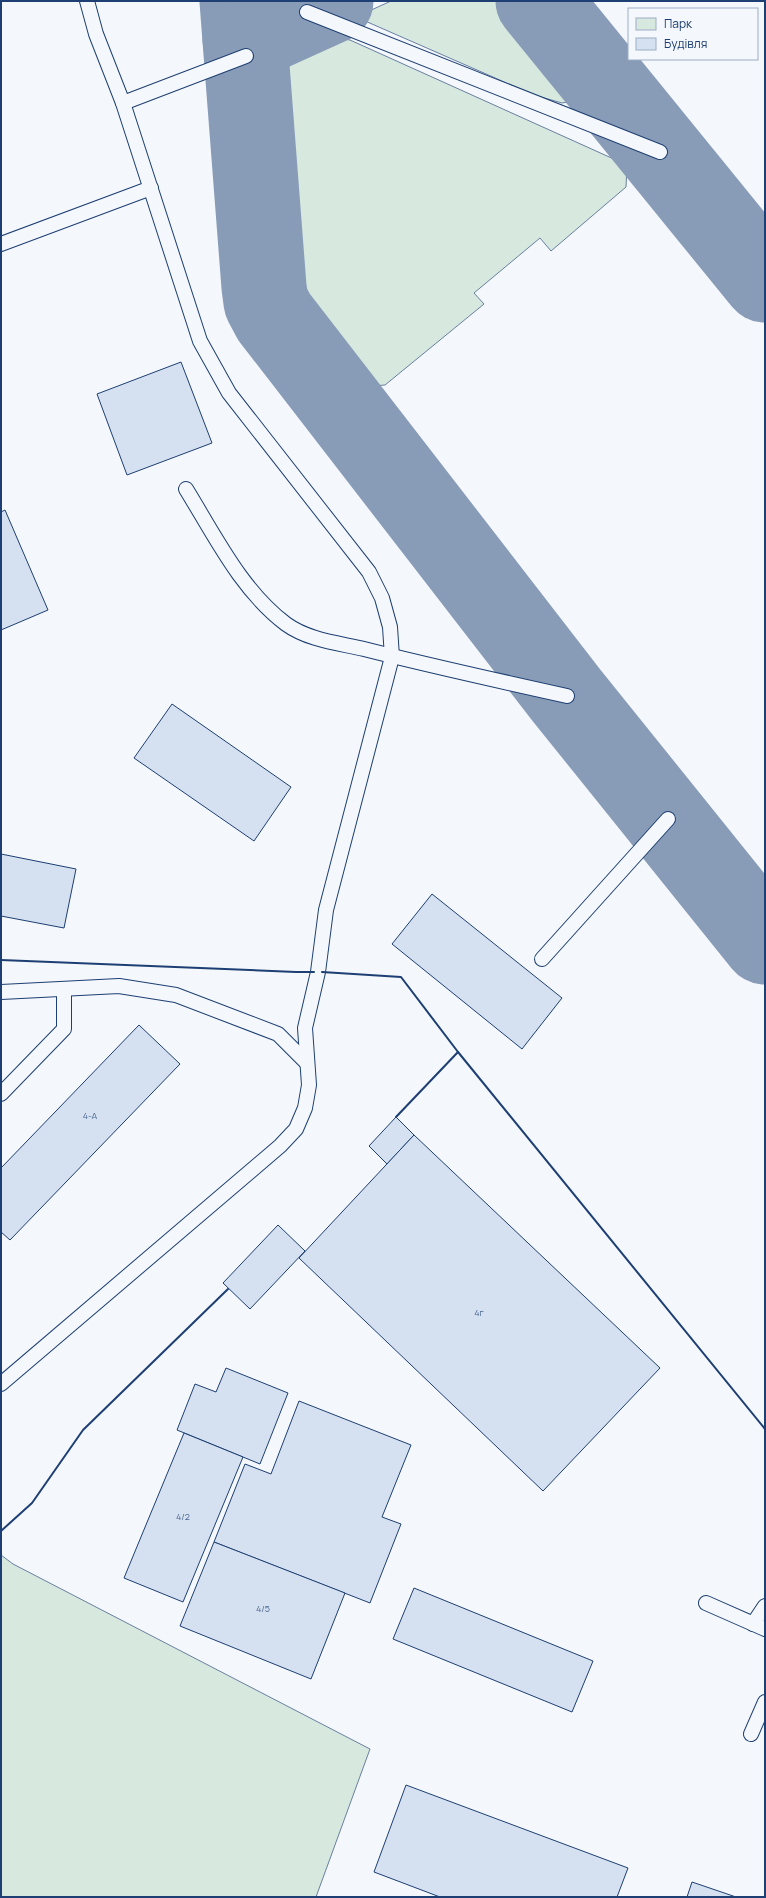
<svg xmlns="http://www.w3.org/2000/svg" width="766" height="1898" viewBox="0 0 766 1898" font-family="Manrope,sans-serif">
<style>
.green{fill:#d7e8df;stroke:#687fa3}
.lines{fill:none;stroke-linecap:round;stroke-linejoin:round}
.taxiway{stroke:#889bb7;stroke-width:85}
.building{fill:#d5e0f0;stroke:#1d3f73}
.lane-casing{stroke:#1d3f73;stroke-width:16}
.lane{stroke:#f4f7fb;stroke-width:14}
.wall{stroke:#1d3f73;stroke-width:2}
.labels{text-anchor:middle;stroke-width:3;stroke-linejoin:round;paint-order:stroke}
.number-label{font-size:9px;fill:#4b6792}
</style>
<rect width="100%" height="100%" fill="#f4f7fb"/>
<g class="green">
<polygon points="391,1 497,1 580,100 562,103 534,95 356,17"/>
<polygon points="328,36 350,40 627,165 626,187 551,251 540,238 474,293 484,304 385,385 360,387 300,310 290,275 272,60"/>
<polygon points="1,1555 13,1564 370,1749 316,1897 1,1897"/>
</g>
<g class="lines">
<g class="taxiway">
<polyline points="242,1 264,287 266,302 274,317 567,696 765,942"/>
<polyline points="538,1 765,280"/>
<polyline points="245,40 331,1"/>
</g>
</g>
<g class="building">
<polygon points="181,362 212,443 127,475 97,394"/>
<polygon points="5,510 48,610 1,630 1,512"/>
<polygon points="172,704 291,787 254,841 134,758"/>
<polygon points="1,854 76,869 64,928 1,916"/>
<polygon points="432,894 562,998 522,1049 392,944"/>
<polygon points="139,1025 180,1064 10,1240 1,1232 1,1168"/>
<polygon points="396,1117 414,1135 387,1164 369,1146"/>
<polygon points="414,1135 660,1368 543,1491 299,1258"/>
<polygon points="278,1225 305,1251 250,1309 223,1283"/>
<polygon points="226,1368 288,1393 260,1464 177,1430 195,1384 216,1392"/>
<polygon points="299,1401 411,1445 382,1517 401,1524 370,1603 214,1542 245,1464 271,1474"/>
<polygon points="184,1433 243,1457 183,1602 124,1578"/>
<polygon points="214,1542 345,1593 311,1679 180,1626"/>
<polygon points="414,1588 593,1661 572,1712 393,1639"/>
<polygon points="406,1785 628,1868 617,1897 440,1897 374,1872"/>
<polygon points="692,1882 736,1897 687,1897"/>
</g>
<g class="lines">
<g class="lane-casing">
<g id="lane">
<polyline points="307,12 660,152"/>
<polyline points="123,103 246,56"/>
<polyline points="1,244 151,188"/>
<path d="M 186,489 C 215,536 241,590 286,624 C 308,640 338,643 364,649 C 431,666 499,681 567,696"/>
<polyline points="542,959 668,819"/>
<polyline points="1,992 119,986 176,995 278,1034 306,1062"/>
<polyline points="1,1094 64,1029 64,989"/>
<polyline points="1,1384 280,1146 296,1129 305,1108 309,1085 305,1028 318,972 326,910 392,657 390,627 382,598 369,572 229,393 200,341 123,103 96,34 87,1"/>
<polyline points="706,1603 765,1629"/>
<polyline points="753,1624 765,1606"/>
<polyline points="751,1734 765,1702"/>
</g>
</g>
<use href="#lane" class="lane"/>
<g class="wall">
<polyline points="1,960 296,972 314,972"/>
<polyline points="322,972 401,977 458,1052 765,1429"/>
<polyline points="396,1117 458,1052"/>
<polyline points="1,1531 32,1503 83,1430 228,1289"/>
</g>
</g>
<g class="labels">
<g class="number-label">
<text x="90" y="1119">4-А</text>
<text x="479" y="1316">4г</text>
<text x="183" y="1520">4/2</text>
<text x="263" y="1612">4/5</text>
</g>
</g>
<rect width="766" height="1898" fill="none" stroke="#1d3f73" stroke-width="4"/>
<rect x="628" y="8" width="130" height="52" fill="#f4f7fb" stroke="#9eadc5"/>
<rect x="636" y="18" width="20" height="12" fill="#d7e8df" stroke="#9eadc5"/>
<text x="664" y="28" font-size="12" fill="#1d3f73">Парк</text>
<rect x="636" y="38" width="20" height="12" fill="#d5e0f0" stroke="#9eadc5"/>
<text x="664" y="48" font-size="12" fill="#1d3f73">Будівля</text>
</svg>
